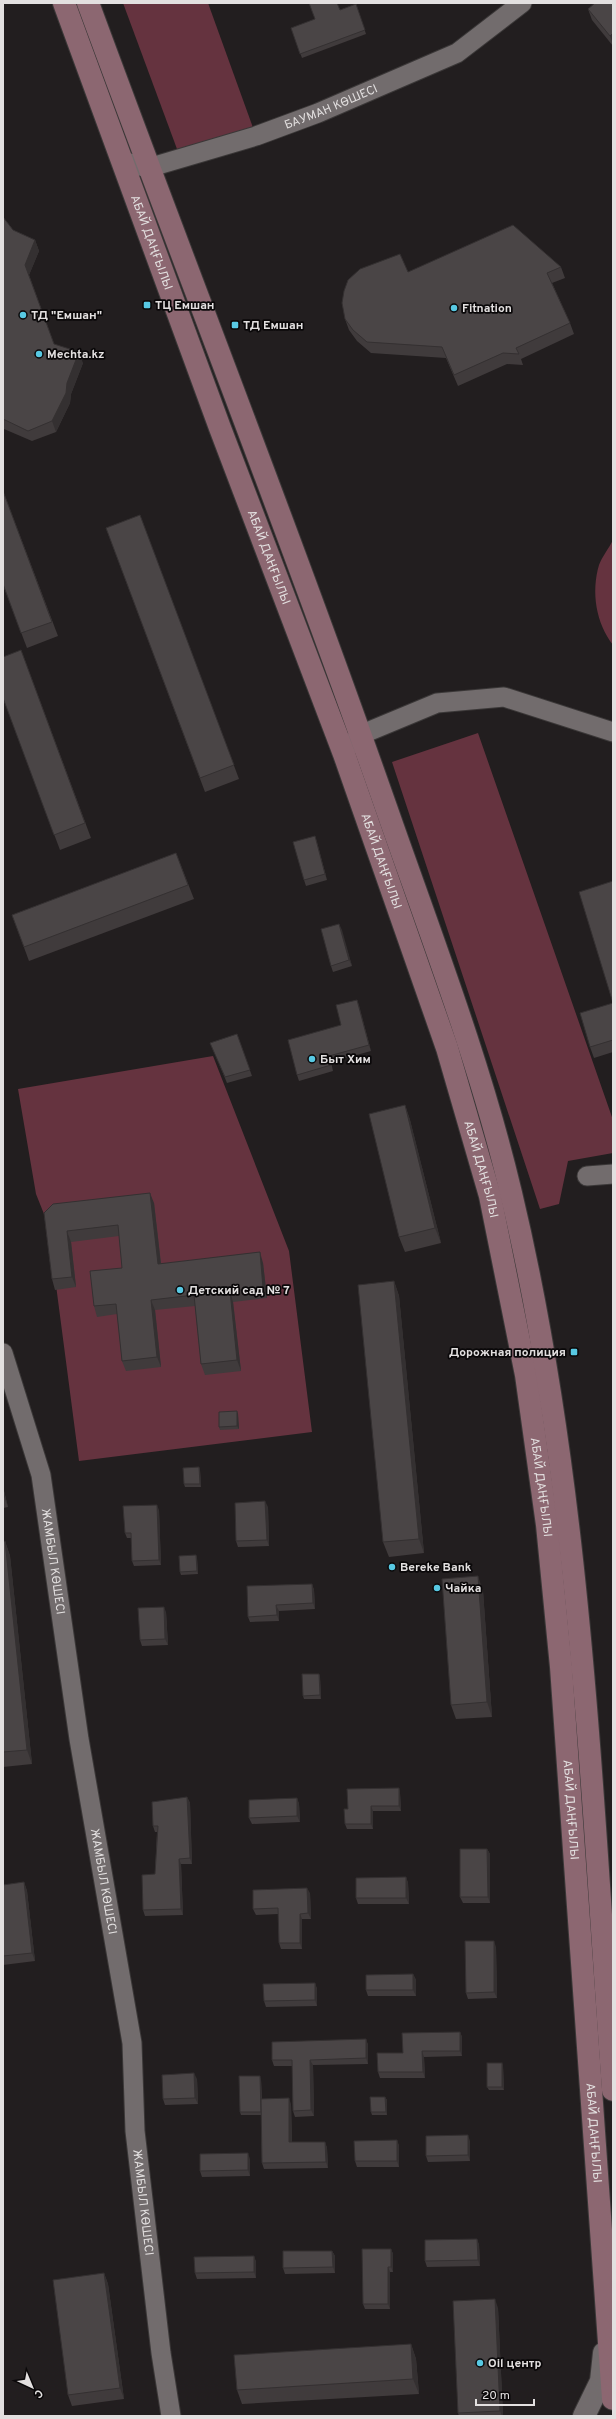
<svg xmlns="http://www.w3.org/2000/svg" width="616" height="2419" viewBox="0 0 616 2419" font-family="Overpass,sans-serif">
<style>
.green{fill:#65333f}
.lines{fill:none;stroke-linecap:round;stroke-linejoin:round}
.minor-casing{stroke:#3b3838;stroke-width:21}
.tertiary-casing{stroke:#3b3838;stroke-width:24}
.secondary-casing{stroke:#3b3838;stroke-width:24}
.minor{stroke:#726c6d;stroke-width:19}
.tertiary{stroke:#726c6d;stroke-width:22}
.secondary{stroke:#8c6771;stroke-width:22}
.wall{fill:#403b3c}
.shaded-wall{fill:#343031}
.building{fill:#4a4546;stroke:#343031}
.poi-dot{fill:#58c9e3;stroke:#0a0809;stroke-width:1.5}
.labels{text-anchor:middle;stroke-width:3.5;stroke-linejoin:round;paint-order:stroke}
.street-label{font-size:12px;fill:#e3e0e0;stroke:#0a0809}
.poi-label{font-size:12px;font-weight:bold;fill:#e3e0e0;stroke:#0a0809;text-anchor:start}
</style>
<rect width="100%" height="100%" fill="#221e1f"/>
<g class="green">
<polygon points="123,3 208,3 256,136 177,149"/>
<path d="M 613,540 L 613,645 C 596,623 591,592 599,565 C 602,557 609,548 613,540 Z"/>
<polygon points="478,733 613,1120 613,1153 568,1161 559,1204 540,1209 392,762"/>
<polygon points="213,1056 289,1251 312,1432 79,1461 48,1224 36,1194 18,1089"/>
</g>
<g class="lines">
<g class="minor-casing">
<g id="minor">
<path id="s1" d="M 122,161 L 148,168 L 256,136 L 318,113 L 457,53 L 522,3"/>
<polyline points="351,745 360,735 437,703 504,697 613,732"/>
<polyline points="587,1176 613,1174"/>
<path id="s2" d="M 3,1353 L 41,1475 L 79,1739 L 132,2043 L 135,2131 L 161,2353 L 171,2416"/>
</g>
</g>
<g class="tertiary-casing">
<polyline id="tertiary" points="584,2416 601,2381 604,2353"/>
</g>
<g class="secondary-casing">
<g id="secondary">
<path id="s3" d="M 64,3 L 220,428 L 344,754 L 447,1048 L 490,1196 L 526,1375 L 547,1525 L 561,1667 L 613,2399"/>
<path d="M 88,3 C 187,272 292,539 387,810 C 431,936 480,1062 511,1193 C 581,1486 591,1790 613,2090"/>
</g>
</g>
<use href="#minor" class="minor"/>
<use href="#tertiary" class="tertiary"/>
<use href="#secondary" class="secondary"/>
</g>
<g class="wall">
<polygon points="613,3 613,46 592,20 588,9"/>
<polygon points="356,4 366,34 302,58 291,28"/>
<polygon points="3,217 13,230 35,240 39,251 29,275 54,344 83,363 71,394 70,403 56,432 32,441 4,429 3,425"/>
<polygon points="561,267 565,278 552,283 570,323 574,334 521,359 523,365 507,364 458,386 446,358 371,353 357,341 349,330 345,319 408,272"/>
<polygon points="3,491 58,636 27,648 3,585"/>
<polygon points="140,515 239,779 205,792 106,528"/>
<polygon points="21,650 91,838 60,850 3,698"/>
<polygon points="315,836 327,880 306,886 304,880"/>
<polygon points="176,853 194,899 29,961 12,915"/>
<polygon points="613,881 613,1052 594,1058 590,1047 613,1003"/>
<polygon points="339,924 352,966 333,972 331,966"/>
<polygon points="357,1000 371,1051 331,1062 333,1071 299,1081 297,1075 341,1025"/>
<polygon points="237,1034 252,1076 227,1083 213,1049"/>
<polygon points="405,1105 410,1120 441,1243 405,1252 399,1237"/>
<polygon points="154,1203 161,1263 263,1263 267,1298 233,1302 241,1371 205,1375 201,1364 195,1306 155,1310 161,1367 126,1371 122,1361 117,1314 97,1317 94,1306 122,1268 119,1236 71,1242 76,1287 55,1290 52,1279 44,1213"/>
<polygon points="394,1281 399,1296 424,1553 389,1557 383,1542"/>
<polygon points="238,1414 239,1429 220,1430 219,1427"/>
<polygon points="199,1467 200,1470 201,1487 185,1487 184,1484"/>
<polygon points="3,1487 8,1507 3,1508"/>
<polygon points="268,1507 269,1546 238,1547 236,1541"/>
<polygon points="159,1510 161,1565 134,1566 132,1561 131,1538 127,1538 125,1533"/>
<polygon points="5,1541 10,1556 32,1764 3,1767 3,1542"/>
<polygon points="196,1555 197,1558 198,1574 181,1575 180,1572"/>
<polygon points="312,1584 314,1590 315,1609 279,1611 279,1621 250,1622 248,1617"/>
<polygon points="483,1591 492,1717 456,1719 451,1705"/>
<polygon points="166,1612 168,1645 142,1646 140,1640"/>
<polygon points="319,1674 320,1677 321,1699 304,1699 303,1696"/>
<polygon points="399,1788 400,1793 401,1811 373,1811 373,1829 347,1829 345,1824 348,1809"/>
<polygon points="187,1797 190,1803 192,1864 181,1864 183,1915 145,1916 143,1910 155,1874 157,1832 155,1832 153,1826"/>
<polygon points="297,1798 299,1804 300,1822 252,1824 249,1818"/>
<polygon points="487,1849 490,1854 490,1903 463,1903 460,1897"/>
<polygon points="406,1877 408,1883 409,1904 358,1904 356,1898"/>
<polygon points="24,1882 27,1891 35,1961 3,1965 3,1885"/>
<polygon points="310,1893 311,1919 302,1919 302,1949 281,1949 279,1943 278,1914 256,1915 253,1909"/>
<polygon points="496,1947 497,1998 468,1999 466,1993"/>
<polygon points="413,1974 416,1980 416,1996 368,1996 366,1990"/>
<polygon points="315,1983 317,1989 317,2006 266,2007 264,2001"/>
<polygon points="460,2032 462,2037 462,2056 424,2057 425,2078 380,2078 378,2072 403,2053"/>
<polygon points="366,2039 368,2045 368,2064 313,2065 314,2116 295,2117 293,2111 292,2066 274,2066 272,2060"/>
<polygon points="502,2063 503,2066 504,2090 489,2090 487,2087"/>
<polygon points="197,2079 198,2104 165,2105 163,2099"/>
<polygon points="261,2079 262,2099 291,2104 292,2142 325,2142 327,2148 328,2168 264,2169 262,2163 261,2115 241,2115 240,2112"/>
<polygon points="385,2097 387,2100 387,2115 372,2115 371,2112"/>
<polygon points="397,2140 399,2146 399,2167 357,2167 355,2161"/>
<polygon points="470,2141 470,2161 428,2162 426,2156"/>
<polygon points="250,2159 250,2176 202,2177 200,2171"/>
<polygon points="477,2239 479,2245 480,2266 427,2267 425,2261"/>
<polygon points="391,2249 393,2254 393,2272 390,2272 390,2309 365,2309 363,2304"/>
<polygon points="332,2251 335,2256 335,2273 285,2274 283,2268"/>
<polygon points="254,2256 256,2262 256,2278 197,2279 195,2273"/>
<polygon points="104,2273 108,2284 124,2399 72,2406 68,2395"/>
<polygon points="498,2308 503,2416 459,2416 458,2413"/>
<polygon points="411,2344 416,2359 419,2394 242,2404 237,2390"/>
</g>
<g class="shaded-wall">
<polygon points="613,33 613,44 610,36"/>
<polygon points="35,240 39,251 29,275 25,265"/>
<polygon points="79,352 83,363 71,394 70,403 56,432 52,421"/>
<polygon points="315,836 317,842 327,880 325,874"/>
<polygon points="339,924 342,930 352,966 349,960"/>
<polygon points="357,1000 359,1005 371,1051 369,1045"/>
<polygon points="405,1105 410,1120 441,1243 435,1228"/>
<polygon points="150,1193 154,1203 162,1274 158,1264"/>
<polygon points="67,1231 71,1242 76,1287 72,1277"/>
<polygon points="260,1252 263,1263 267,1298 263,1288"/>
<polygon points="394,1281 399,1296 424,1553 419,1539"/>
<polygon points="230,1291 233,1302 241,1371 237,1360"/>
<polygon points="151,1300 155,1310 161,1367 157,1357"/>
<polygon points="237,1411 238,1414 239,1429 237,1426"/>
<polygon points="199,1467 200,1470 201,1487 200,1484"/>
<polygon points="3,1487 8,1507 3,1494"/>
<polygon points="265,1501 268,1507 269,1546 267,1540"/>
<polygon points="157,1505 159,1510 161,1565 159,1560"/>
<polygon points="5,1541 10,1556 32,1764 27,1750"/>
<polygon points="196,1555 197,1558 198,1574 197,1571"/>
<polygon points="478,1576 483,1591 492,1717 487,1702"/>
<polygon points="312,1584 314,1590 315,1609 313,1603"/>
<polygon points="276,1605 279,1611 279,1621 277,1615"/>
<polygon points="164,1607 166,1612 168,1645 165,1639"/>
<polygon points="319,1674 320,1677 321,1699 320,1695"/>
<polygon points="399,1788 400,1793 401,1811 399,1806"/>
<polygon points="187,1797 190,1803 192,1864 190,1858"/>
<polygon points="297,1798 299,1804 300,1822 297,1816"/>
<polygon points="371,1806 373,1811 373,1829 371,1824"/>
<polygon points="487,1849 490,1854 490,1903 488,1897"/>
<polygon points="179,1859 181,1864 183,1915 181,1909"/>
<polygon points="406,1877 408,1883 409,1904 406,1898"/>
<polygon points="24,1882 27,1891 35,1961 32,1953"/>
<polygon points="307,1888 310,1893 311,1919 308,1913"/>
<polygon points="300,1914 302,1919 302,1949 300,1943"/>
<polygon points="494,1941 496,1947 497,1998 494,1992"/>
<polygon points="413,1974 416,1980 416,1996 413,1990"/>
<polygon points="315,1983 317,1989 317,2006 315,2000"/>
<polygon points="460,2032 462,2037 462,2056 460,2051"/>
<polygon points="366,2039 368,2045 368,2064 366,2058"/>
<polygon points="422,2051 424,2057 425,2078 423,2072"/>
<polygon points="310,2060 313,2065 314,2116 311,2110"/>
<polygon points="502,2063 503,2066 504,2090 502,2087"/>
<polygon points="194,2073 197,2079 198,2104 195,2098"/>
<polygon points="260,2076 261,2079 262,2115 261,2112"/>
<polygon points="385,2097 387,2100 387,2115 386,2112"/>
<polygon points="289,2098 291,2104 292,2148 289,2142"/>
<polygon points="468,2135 470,2141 470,2161 468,2155"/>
<polygon points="397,2140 399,2146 399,2167 397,2161"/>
<polygon points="325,2142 327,2148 328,2168 326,2162"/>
<polygon points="248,2153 250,2159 250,2176 248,2170"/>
<polygon points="477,2239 479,2245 480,2266 478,2260"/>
<polygon points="391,2249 393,2254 393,2272 391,2267"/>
<polygon points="332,2251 335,2256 335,2273 333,2267"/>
<polygon points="254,2256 256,2262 256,2278 254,2272"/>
<polygon points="388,2267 390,2272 390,2309 388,2304"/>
<polygon points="104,2273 108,2284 124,2399 120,2388"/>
<polygon points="495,2299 498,2308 503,2416 502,2416 500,2411"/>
<polygon points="411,2344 416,2359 419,2394 413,2379"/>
</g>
<g class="building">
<polygon points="309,3 337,3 340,10 356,4 365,30 300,54 291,28 315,19"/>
<polygon points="595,3 613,3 613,33 610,36 588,9"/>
<polygon points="3,217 13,230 35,240 25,265 54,344 79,352 67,383 66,393 52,421 28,431 3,419"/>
<polygon points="513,225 561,267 547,273 570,323 516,348 519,354 503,353 454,375 442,347 367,342 353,330 345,319 342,303 344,291 348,280 360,269 400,254 408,272"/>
<polygon points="3,491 52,622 21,633 3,584"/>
<polygon points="140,515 234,765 200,778 106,528"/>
<polygon points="21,650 85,823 54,835 3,698 3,657"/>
<polygon points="315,836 325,874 304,880 293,842"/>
<polygon points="176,853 188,885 24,947 12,915"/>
<polygon points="613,881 613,1040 590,1047 580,1013 613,1003 579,892"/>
<polygon points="339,924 349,960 331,966 321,929"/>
<polygon points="357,1000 369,1045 329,1056 331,1065 297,1075 288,1040 341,1025 336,1005"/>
<polygon points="237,1034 250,1070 225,1077 210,1043"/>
<polygon points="405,1105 435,1228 399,1237 369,1114"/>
<polygon points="150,1193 158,1264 260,1252 263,1288 230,1291 237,1360 201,1364 194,1295 151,1300 157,1357 122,1361 116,1304 94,1306 90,1271 122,1268 118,1225 67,1231 72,1277 52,1279 44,1213 53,1204"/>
<polygon points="394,1281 419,1539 383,1542 358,1285"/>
<polygon points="237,1411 237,1426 219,1427 219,1412"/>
<polygon points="199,1467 200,1484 184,1484 183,1468"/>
<polygon points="265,1501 267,1540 236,1541 235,1503"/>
<polygon points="157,1505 159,1560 132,1561 131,1533 125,1533 123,1506"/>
<polygon points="5,1541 27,1750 3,1752 3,1542"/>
<polygon points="196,1555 197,1571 180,1572 179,1556"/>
<polygon points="478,1576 487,1702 451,1705 442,1579"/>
<polygon points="312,1584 313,1603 276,1605 277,1615 248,1617 247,1586"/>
<polygon points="164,1607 165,1639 140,1640 138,1608"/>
<polygon points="302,1674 319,1674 320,1695 303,1696"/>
<polygon points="399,1788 399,1806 371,1806 371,1824 345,1824 344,1809 348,1809 347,1789"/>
<polygon points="187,1797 190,1858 179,1859 181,1909 143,1910 142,1875 155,1874 158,1826 153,1826 152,1802"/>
<polygon points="297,1798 297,1816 249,1818 249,1800"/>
<polygon points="460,1849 487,1849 488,1897 460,1897"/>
<polygon points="406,1877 406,1898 356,1898 356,1878"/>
<polygon points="24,1882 32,1953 3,1956 3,1885"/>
<polygon points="307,1888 308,1913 300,1914 300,1943 279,1943 278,1908 253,1909 253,1890"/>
<polygon points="465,1941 494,1941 494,1992 466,1993"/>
<polygon points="413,1974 413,1990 366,1990 366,1975"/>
<polygon points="315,1983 315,2000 264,2001 263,1984"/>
<polygon points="460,2032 460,2051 422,2051 423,2072 378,2072 377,2053 403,2053 402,2033"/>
<polygon points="366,2039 366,2058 310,2060 311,2110 293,2111 292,2060 272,2060 272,2042"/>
<rect x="487" y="2063" width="15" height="24"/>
<polygon points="194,2073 195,2098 163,2099 162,2075"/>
<polygon points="239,2076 260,2076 261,2112 240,2112"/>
<polygon points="370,2097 385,2097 386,2112 371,2112"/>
<polygon points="289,2098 289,2142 325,2142 326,2162 262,2163 261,2099"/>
<polygon points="468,2135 468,2155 426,2156 426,2136"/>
<polygon points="397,2140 397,2161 355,2161 354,2141"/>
<polygon points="248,2153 248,2170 200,2171 200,2154"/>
<polygon points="477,2239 478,2260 425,2261 425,2240"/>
<polygon points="362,2249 391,2249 391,2267 388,2267 388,2304 363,2304"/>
<polygon points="283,2251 332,2251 333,2267 283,2268"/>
<polygon points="254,2256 254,2272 195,2273 194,2257"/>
<polygon points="104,2273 120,2388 68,2395 53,2280"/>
<polygon points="495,2299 500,2411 458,2413 453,2301"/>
<polygon points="411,2344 413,2379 237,2390 234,2355"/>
</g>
<g class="poi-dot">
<rect x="143" y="301" width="8" height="8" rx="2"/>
<circle cx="454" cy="308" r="4"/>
<circle cx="23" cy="315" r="4"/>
<rect x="231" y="321" width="8" height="8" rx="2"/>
<circle cx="39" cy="354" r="4"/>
<circle cx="312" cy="1059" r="4"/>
<circle cx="180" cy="1290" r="4"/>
<rect x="570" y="1348" width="8" height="8" rx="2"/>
<circle cx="392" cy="1567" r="4"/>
<circle cx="437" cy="1588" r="4"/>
<circle cx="480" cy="2363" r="4"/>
</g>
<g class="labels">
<g class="street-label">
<text dy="4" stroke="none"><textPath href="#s1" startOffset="220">БАУМАН КӨШЕСІ</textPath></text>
<text dy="4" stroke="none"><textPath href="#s3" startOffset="255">АБАЙ ДАҢҒЫЛЫ</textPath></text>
<text dy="4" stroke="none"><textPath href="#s3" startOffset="591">АБАЙ ДАҢҒЫЛЫ</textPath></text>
<text dy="4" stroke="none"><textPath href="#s3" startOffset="915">АБАЙ ДАҢҒЫЛЫ</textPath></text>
<text dy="4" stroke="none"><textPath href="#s3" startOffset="1239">АБАЙ ДАҢҒЫЛЫ</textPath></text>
<text dy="4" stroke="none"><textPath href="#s3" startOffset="1563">АБАЙ ДАҢҒЫЛЫ</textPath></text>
<text dy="4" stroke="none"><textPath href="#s2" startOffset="215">ЖАМБЫЛ КӨШЕСІ</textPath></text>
<text dy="4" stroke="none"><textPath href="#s3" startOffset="1887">АБАЙ ДАҢҒЫЛЫ</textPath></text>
<text dy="4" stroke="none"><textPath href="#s2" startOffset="539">ЖАМБЫЛ КӨШЕСІ</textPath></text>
<text dy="4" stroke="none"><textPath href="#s3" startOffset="2211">АБАЙ ДАҢҒЫЛЫ</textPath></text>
<text dy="4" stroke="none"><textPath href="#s2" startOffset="863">ЖАМБЫЛ КӨШЕСІ</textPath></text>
</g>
<g class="poi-label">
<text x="155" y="309">ТЦ Емшан</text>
<text x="462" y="312">Fitnation</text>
<text x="31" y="319">ТД "Емшан"</text>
<text x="243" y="329">ТД Емшан</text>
<text x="47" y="358">Mechta.kz</text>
<text x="320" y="1063">Быт Хим</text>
<text x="188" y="1294">Детский сад № 7</text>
<text x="566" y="1356" text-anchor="end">Дорожная полиция</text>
<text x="400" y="1571">Bereke Bank</text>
<text x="445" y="1592">Чайка</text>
<text x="488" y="2367">Oil центр</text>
</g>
</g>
<rect width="616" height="2419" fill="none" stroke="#e3e0e0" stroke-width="8"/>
<g transform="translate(32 2387) rotate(136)" stroke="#0a0809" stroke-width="3" paint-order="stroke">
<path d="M0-3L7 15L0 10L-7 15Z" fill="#e3e0e0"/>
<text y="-6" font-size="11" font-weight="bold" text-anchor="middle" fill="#e3e0e0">С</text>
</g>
<path d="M476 2399v6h58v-6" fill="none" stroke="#e3e0e0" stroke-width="2"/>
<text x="482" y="2399" font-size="12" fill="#e3e0e0" stroke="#0a0809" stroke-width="3" paint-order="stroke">20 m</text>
</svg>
